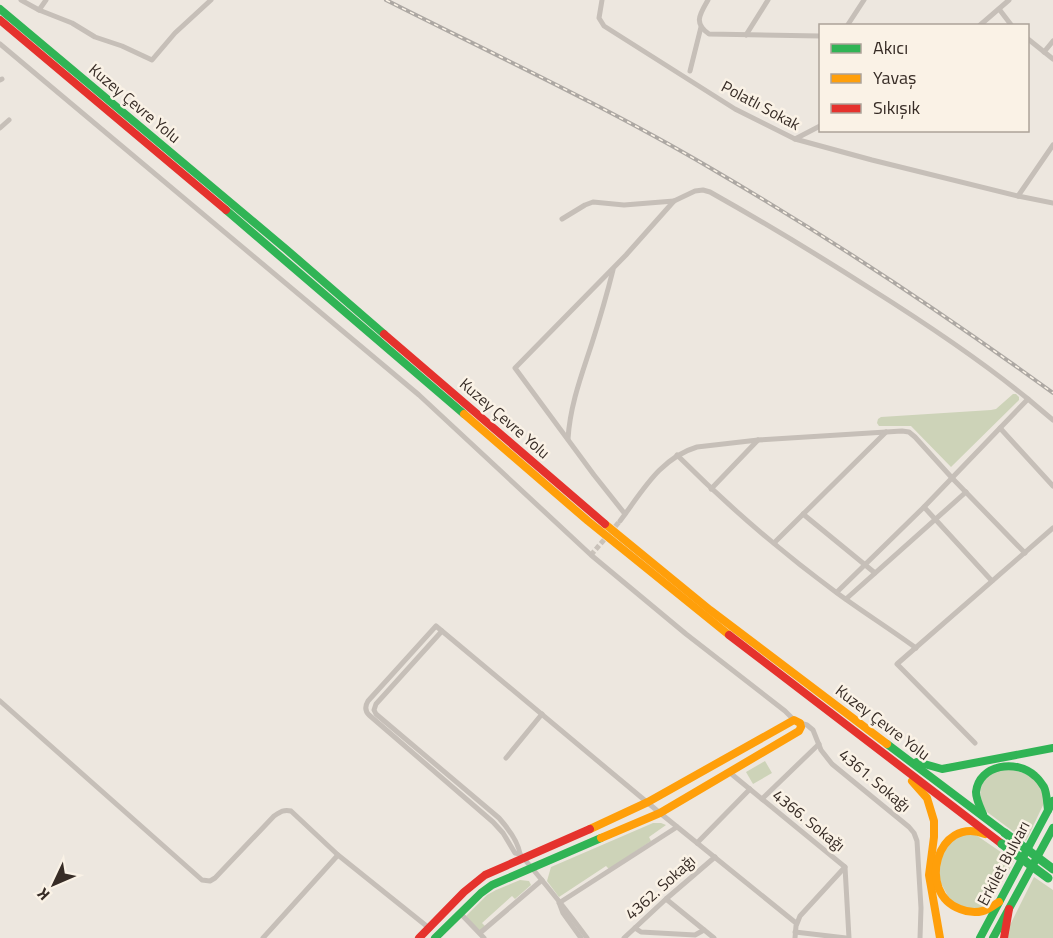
<svg xmlns="http://www.w3.org/2000/svg" width="1053" height="938" viewBox="0 0 1053 938" font-family="'Titillium Web',sans-serif">
<style>
.green{fill:#cdd3b8}
.lines{fill:none;stroke-linecap:round;stroke-linejoin:round}
.street-tunnel{stroke:#c9c2ba;stroke-width:5;stroke-dasharray:5 2.5;stroke-linecap:butt}
.street{stroke:#c6bfb8;stroke-width:5}
.fast{stroke:#30b455;stroke-width:8}
.slow{stroke:#ff9f0a;stroke-width:8}
.jam{stroke:#e5322d;stroke-width:8}
.rail-casing{stroke:#ada8a3;stroke-width:4}
.rail{stroke:#faf2e6;stroke-width:1.5;stroke-dasharray:4.5;stroke-linecap:butt}
.fast-bridge{stroke:#30b455;stroke-width:9}
.labels{text-anchor:middle;stroke-width:5;stroke-linejoin:round;paint-order:stroke}
.street-label{font-size:16px;fill:#372c26;stroke:#faf2e6}
</style>
<rect width="100%" height="100%" fill="#ede7df"/>
<g class="green">
<polygon points="1013,394 1016,394 1019,397 1019,400 951,467 911,426 879,426 877,423 878,419 881,417 991,410 996,409"/>
<polygon points="765,761 772,773 753,784 746,772"/>
<path d="M 1008,768 L 1038,778 L 1045,801 L 1026,841 L 987,812 C 979,802 977,785 989,775 C 994,771 1002,770 1008,768 Z"/>
<polygon points="653,823 661,823 666,825 649,837 651,841 609,869 606,866 559,897 547,881 551,867"/>
<polygon points="964,834 976,835 1014,861 988,907 956,911 937,876 940,857 951,842"/>
<polygon points="1034,877 1053,890 1053,938 1007,938 1009,927"/>
<polygon points="520,880 529,881 531,885 515,899 512,896 482,923 485,926 478,933 466,916 487,895 496,890"/>
</g>
<g class="lines">
<polyline class="street-tunnel" points="591,555 620,521"/>
<g class="street">
<polyline points="21,0 39,10 72,23 95,37 122,46 152,60 175,33 211,0"/>
<polyline points="602,0 599,18 604,26 735,109 795,139 872,160 1018,196 1053,203"/>
<path d="M 708,0 C 700,14 693,23 709,34 L 820,36"/>
<polyline points="999,9 1012,26"/>
<polyline points="39,10 46,0"/>
<polyline points="847,26 864,0"/>
<polyline points="979,26 1009,0"/>
<polyline points="746,35 768,0"/>
<polyline points="1028,39 1053,59"/>
<polyline points="0,44 419,395 591,555 686,634 785,711 794,720"/>
<polyline points="1044,52 1053,41"/>
<polyline points="690,71 701,27"/>
<polyline points="0,80 2,79"/>
<polyline points="0,128 9,120"/>
<polyline points="795,139 820,126"/>
<polyline points="1018,196 1053,145"/>
<polyline points="562,219 585,205 593,202 624,205 674,201"/>
<polyline points="1000,428 1053,486"/>
<path d="M 568,439 C 570,405 582,374 592,343 C 600,318 607,294 613,270"/>
<path d="M 677,455 C 727,505 780,551 837,593 C 863,612 890,629 916,648"/>
<polyline points="711,489 758,440"/>
<polyline points="924,507 992,581"/>
<path d="M 625,514 L 594,475 L 515,368 L 626,255 L 674,201 L 695,191 L 703,190 L 710,192 C 765,223 818,255 871,289 C 925,323 978,358 1028,399"/>
<polyline points="803,514 875,573"/>
<path d="M 620,521 C 642,492 660,458 697,447 L 758,440 L 902,431 L 909,432 L 915,437 L 953,479 L 1025,553"/>
<polyline points="774,543 886,432"/>
<polyline points="837,592 924,507 1028,399 1053,420"/>
<polyline points="846,599 966,492"/>
<path d="M 442,631 L 376,704 L 374,710 L 376,714 L 499,818 C 507,827 518,841 520,854"/>
<path d="M 0,701 L 202,880 L 210,881 L 215,878 L 274,816 C 280,812 284,809 291,811 L 338,855 L 429,928"/>
<polyline points="800,723 807,725 813,730 821,750 832,764 909,827 914,833 917,841 921,908 920,938"/>
<polyline points="975,743 897,664 1053,528"/>
<polyline points="506,758 542,714"/>
<polyline points="729,772 845,867 849,938"/>
<polyline points="762,799 819,744"/>
<polyline points="697,843 750,789"/>
<polyline points="666,899 714,938"/>
<polyline points="559,903 677,827"/>
<polyline points="560,905 563,913 581,938"/>
<polyline points="460,913 484,938"/>
<polyline points="635,928 641,932 695,935 704,930"/>
<polyline points="795,932 846,938"/>
<polyline points="480,933 542,880"/>
<polyline points="263,938 338,855"/>
<path d="M 587,938 C 566,909 543,881 520,854 L 515,853 L 503,833 L 493,822 L 369,715 C 365,711 365,706 368,701 L 436,626 L 660,813 L 796,923"/>
<polyline points="624,938 666,899 715,857"/>
<polyline points="795,938 796,926 800,916 845,867"/>
</g>
<g class="fast">
<polyline points="0,9 287,250 384,334"/>
<polyline points="226,210 464,414"/>
<polyline points="887,744 1005,833"/>
<polyline points="917,762 942,769 1053,748"/>
<path d="M 983,814 C 980,807 976,799 976,792 C 979,764 1017,759 1035,776 C 1038,778 1042,784 1044,787 C 1047,793 1047,803 1048,810"/>
<polyline points="435,938 481,893 492,885 601,838"/>
<polyline points="980,938 1053,801"/>
<polyline points="993,938 1053,828"/>
</g>
<g class="slow">
<polyline points="464,414 588,521 729,635"/>
<polyline points="605,524 710,610 887,744"/>
<polyline points="912,781 927,798 934,821 934,837 929,875 940,938"/>
<polyline points="590,829 648,802 794,720 800,723 801,727 799,731 660,813 601,838"/>
<path d="M 985,834 C 937,815 916,893 960,909 C 967,912 975,913 983,911 C 988,910 994,905 999,902"/>
</g>
<g class="jam">
<polyline points="0,20 226,210"/>
<polyline points="384,334 605,524"/>
<polyline points="729,635 1002,844"/>
<polyline points="419,938 464,892 485,875 590,829"/>
<polyline points="1004,938 1009,909"/>
</g>
<g class="rail-casing">
<path id="rail" d="M 386,0 C 495,55 607,107 712,169 C 830,238 943,313 1053,393"/>
</g>
<use href="#rail" class="rail"/>
<g class="fast-bridge">
<polyline points="1005,833 1053,869"/>
<polyline points="1002,844 1048,878"/>
</g>
</g>
<g class="labels">
<g class="street-label">
<text transform="translate(135 103) rotate(40)" y="6">Kuzey Çevre Yolu</text>
<text transform="translate(761 105) rotate(28)" y="6">Polatlı Sokak</text>
<text transform="translate(505 418) rotate(41)" y="6">Kuzey Çevre Yolu</text>
<text transform="translate(883 722) rotate(37)" y="6">Kuzey Çevre Yolu</text>
<text transform="translate(875 780) rotate(40)" y="6">4361. Sokağı</text>
<text transform="translate(809 820) rotate(39)" y="6">4366. Sokağı</text>
<text transform="translate(1003 863) rotate(-62)" y="6">Erkilet Bulvarı</text>
<text transform="translate(660 887) rotate(-42)" y="6">4362. Sokağı</text>
</g>
</g>
<rect x="819" y="24" width="210" height="108" fill="#faf2e6" stroke="#aca399" stroke-width="1.5"/>
<rect x="831" y="44" width="30" height="9" fill="#30b455" stroke="#aca399" stroke-width="1.5"/>
<text x="873" y="54" font-size="18" fill="#372c26">Akıcı</text>
<rect x="831" y="74" width="30" height="9" fill="#ff9f0a" stroke="#aca399" stroke-width="1.5"/>
<text x="873" y="84" font-size="18" fill="#372c26">Yavaş</text>
<rect x="831" y="104" width="30" height="9" fill="#e5322d" stroke="#aca399" stroke-width="1.5"/>
<text x="873" y="114" font-size="18" fill="#372c26">Sıkışık</text>
<g transform="translate(54 884) rotate(226)" stroke="#faf2e6" stroke-width="4.5" paint-order="stroke">
<path d="M0-4.5L10 22L0 15L-10 22Z" fill="#372c26"/>
<text y="-9" font-size="16" font-weight="bold" text-anchor="middle" fill="#372c26">K</text>
</g>
</svg>
